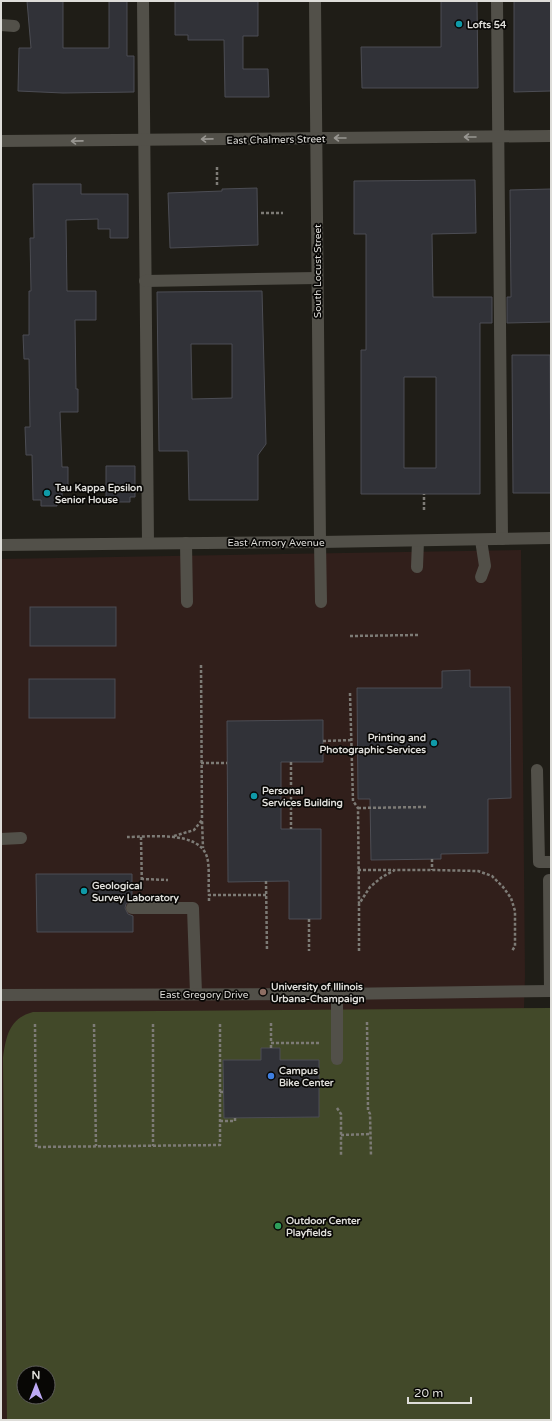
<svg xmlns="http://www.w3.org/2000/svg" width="552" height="1421" viewBox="0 0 552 1421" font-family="'Varela Round',sans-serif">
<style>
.education{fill:#311f1b;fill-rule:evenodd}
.green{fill:#424929;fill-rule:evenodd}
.building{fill:#313238;stroke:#4c4d54;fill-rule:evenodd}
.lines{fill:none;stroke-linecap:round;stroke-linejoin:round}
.path{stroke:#7d7b76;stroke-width:2.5;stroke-dasharray:3 2;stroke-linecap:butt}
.lane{stroke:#525049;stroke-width:12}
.street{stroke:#525049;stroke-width:12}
.oneway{stroke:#989691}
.culture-dot{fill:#0f9aa8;stroke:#080705;stroke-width:1.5}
.education-dot{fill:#8d6e63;stroke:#080705;stroke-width:1.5}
.shop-dot{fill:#3f7fe0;stroke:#080705;stroke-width:1.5}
.leisure-dot{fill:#2e9e5b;stroke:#080705;stroke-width:1.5}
.labels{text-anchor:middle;stroke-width:3.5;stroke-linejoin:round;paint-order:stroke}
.poi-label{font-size:10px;font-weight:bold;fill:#deddd9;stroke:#080705;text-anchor:start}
.street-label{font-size:10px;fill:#deddd9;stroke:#080705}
</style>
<rect width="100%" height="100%" fill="#1f1d17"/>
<path class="education" d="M 521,550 L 525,976 L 524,1008 L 551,1008 L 551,1420 L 1,1420 L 1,559 ZM 24,1373 L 48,1373 L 48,1397 L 24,1397 Z"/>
<path class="green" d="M 551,1008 L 551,1420 L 7,1420 L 3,1058 C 6,1035 10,1018 33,1012 ZM 24,1373 L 48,1373 L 48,1397 L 24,1397 Z"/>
<g class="building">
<polygon points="27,1 63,1 63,48 109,48 109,1 127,1 127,56 134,56 134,92 63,93 18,91 19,48 31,48"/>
<polygon points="175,1 258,1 258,36 243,36 243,69 268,69 269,97 225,97 224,40 188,40 188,35 175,35"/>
<polygon points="441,1 477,1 478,88 362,88 361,47 441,47"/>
<polygon points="514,1 551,1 551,91 514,92"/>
<path d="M 475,180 L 476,233 L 432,234 L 433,297 L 492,297 L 492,323 L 480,323 L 480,494 L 361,494 L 361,350 L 366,350 L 366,234 L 354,234 L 354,181 ZM 404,377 L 436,377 L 436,468 L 404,468 Z"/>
<polygon points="33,184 81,184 81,194 128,194 128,238 110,238 110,229 98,229 98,219 66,220 67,291 96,291 96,320 75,320 76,389 78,389 78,412 60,412 62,467 68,467 68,486 62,486 62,499 57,499 57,506 41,506 41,500 33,500 32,455 26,455 25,427 30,427 29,359 24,359 23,335 29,335 29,291 31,291 30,238 34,238"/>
<polygon points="257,188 258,245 170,248 168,193 222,191 222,189"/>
<polygon points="551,189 551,322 507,323 507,297 511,297 510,190"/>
<path d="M 262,291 L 266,444 L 258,455 L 258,500 L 189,500 L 188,451 L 159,451 L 157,292 ZM 191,344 L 232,344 L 232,398 L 192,399 Z"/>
<polygon points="512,355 550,355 551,493 513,493"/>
<polygon points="106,466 135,466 135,497 130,497 130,502 106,502"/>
<rect x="30" y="607" width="86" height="39"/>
<polygon points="470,670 470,687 510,687 511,798 488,799 488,853 441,854 441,859 371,860 370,799 358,799 357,688 442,688 442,671"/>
<rect x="29" y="679" width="86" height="39"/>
<polygon points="323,720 323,762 281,762 281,829 321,829 321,919 289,919 289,881 228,882 227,721"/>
<polygon points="36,874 132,874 132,900 126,904 125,908 128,914 133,916 133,932 37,932"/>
<polygon points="261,1048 280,1048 280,1060 319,1060 319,1117 224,1118 223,1060 261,1060"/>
</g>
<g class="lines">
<g class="path">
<polyline points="217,167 217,187"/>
<polyline points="261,213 283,213"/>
<polyline points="424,510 424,494"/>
<polyline points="350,636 418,635"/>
<polyline points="201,665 202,820"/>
<polyline points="350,693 353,801 358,808 359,903"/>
<polyline points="323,741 352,740"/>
<polyline points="291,762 291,829"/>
<polyline points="201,763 227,763"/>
<polyline points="358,808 426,807"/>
<polyline points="174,836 194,830 202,820 203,848"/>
<path d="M 127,837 C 149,837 199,830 207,857 C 210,867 208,884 209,895"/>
<polyline points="141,837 142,892"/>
<polyline points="432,859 432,870"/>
<polyline points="358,870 394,870"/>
<polyline points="141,879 168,880"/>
<polyline points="266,881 267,951"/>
<polyline points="209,901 209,895 266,895"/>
<polyline points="309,919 309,951"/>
<polyline points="359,951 359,904 370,887 382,877 395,870 432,870 478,871 492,876 503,887 511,898 515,911 515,946 512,951"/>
<polyline points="367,1022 368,1110 370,1114 371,1156"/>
<polyline points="271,1023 271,1043 320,1043"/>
<polyline points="35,1024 36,1147 220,1145 220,1024"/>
<polyline points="94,1024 96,1146"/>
<polyline points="153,1024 153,1146"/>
<polyline points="271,1048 271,1043"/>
<polyline points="220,1092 224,1092"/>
<polyline points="337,1108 341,1114 341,1156"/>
<polyline points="220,1121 235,1121 235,1118"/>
<polyline points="341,1135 370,1134"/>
</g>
<g class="lane">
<polyline points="143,1 148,543"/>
<polyline points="497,1 502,539"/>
<polyline points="1,25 14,26"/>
<polyline points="145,281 317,278"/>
<polyline points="481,540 485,566 481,577"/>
<polyline points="320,542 321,602"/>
<polyline points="186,543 187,602"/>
<polyline points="417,567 418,541"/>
<polyline points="537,770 539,862 551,862"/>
<polyline points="1,839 21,838"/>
<polyline points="549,880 550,991"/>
<polyline points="132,908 193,908 196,994"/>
<polyline points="337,1059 337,994"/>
</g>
<g class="street">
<polyline points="315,1 320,542"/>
<polyline points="1,141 551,136"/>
<polyline points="1,545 320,542 551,538"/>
<polyline points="1,995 337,994 551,991"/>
</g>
</g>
<defs><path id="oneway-shaft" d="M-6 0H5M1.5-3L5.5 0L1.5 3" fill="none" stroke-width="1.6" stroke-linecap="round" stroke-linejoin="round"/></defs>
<g class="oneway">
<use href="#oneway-shaft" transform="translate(470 137) rotate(180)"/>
<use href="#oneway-shaft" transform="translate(340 138) rotate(180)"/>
<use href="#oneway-shaft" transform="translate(207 139) rotate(179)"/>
<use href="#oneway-shaft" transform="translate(77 141) rotate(179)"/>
</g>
<g class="culture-dot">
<circle cx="459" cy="24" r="4"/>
<circle cx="47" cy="493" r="4"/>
<circle cx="434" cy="743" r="4"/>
<circle cx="254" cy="796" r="4"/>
<circle cx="84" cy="891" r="4"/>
</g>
<circle class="education-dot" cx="263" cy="992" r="4"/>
<circle class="shop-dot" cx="271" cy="1076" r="4"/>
<circle class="leisure-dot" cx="278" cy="1226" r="4"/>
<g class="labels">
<g class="poi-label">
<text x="467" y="28">Lofts 54</text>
<text x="55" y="491">Tau Kappa Epsilon<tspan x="55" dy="12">Senior House</tspan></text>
<text x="426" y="741" text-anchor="end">Printing and<tspan x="426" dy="12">Photographic Services</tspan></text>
<text x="262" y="794">Personal<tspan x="262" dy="12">Services Building</tspan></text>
<text x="92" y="889">Geological<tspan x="92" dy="12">Survey Laboratory</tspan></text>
<text x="271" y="990">University of Illinois<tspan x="271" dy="12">Urbana-Champaign</tspan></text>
<text x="279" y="1074">Campus<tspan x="279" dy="12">Bike Center</tspan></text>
<text x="286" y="1224">Outdoor Center<tspan x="286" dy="12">Playfields</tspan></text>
</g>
<g class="street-label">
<text transform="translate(276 139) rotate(-1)" y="4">East Chalmers Street</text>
<text transform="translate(317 271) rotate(-90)" y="4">South Locust Street</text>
<text x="276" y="546">East Armory Avenue</text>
<text x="204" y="998">East Gregory Drive</text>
</g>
</g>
<rect width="552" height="1421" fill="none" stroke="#deddd9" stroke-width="4"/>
<g transform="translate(36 1385)"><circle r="19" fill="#080705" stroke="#5e5d5a"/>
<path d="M0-3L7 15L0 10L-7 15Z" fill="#bda9f5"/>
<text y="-6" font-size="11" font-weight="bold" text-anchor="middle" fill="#deddd9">N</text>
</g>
<path d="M408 1397v6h63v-6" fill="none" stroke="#deddd9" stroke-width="2"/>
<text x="414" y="1397" font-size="12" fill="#deddd9" stroke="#080705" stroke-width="3" paint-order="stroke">20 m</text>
</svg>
